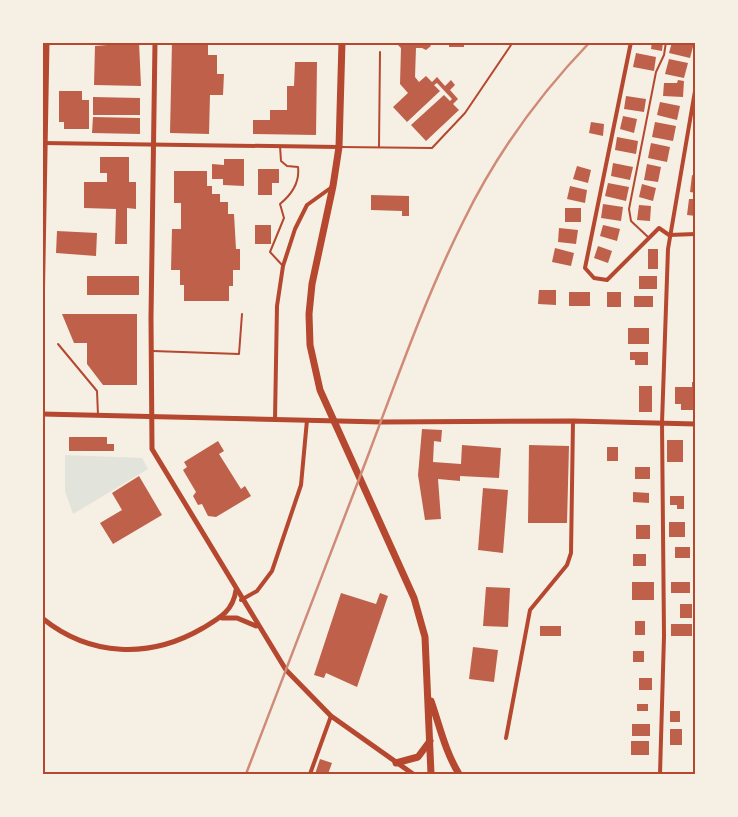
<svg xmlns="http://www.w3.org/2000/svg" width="738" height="817" viewBox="0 0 738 817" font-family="'IBM Plex Sans',sans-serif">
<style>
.green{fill:#e2e4dc}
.building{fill:#bf614a}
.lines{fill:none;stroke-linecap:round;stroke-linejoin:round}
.service{stroke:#b5482f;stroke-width:2}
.minor{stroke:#b5482f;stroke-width:4}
.tertiary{stroke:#b5482f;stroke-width:5}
.trunk{stroke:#b5482f;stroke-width:7}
.rail{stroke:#cf8b77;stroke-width:2.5}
.neatline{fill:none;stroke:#b5482f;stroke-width:2}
</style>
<rect width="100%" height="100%" fill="#f6efe4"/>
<polygon class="green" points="65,455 142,458 148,469 73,514 65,491"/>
<g class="building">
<polygon points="107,42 139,42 141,86 94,85 95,46 107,45"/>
<polygon points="172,42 208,42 208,55 217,55 217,74 224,74 223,95 210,95 209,134 170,133"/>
<polygon points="395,42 428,42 431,46 426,50 422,48 416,48 415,77 419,82 426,76 432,82 437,77 445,86 451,80 455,85 450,90 458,99 453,104 459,110 426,141 411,125 444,95 450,101 452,99 437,83 434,85 440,91 407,122 393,107 408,93 400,84 401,48"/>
<rect x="449" y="42" width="15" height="5"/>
<polygon points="652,42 663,42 662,51 651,49"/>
<polygon points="672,42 694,43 690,58 669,53"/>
<polygon points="636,53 656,57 654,71 633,67"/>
<polygon points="669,59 688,63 684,78 665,74"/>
<polygon points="295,62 317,62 316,135 253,134 253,120 270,120 270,110 287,110 287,86 294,86"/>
<polygon points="678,80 684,81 683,97 663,96 664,83 677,83"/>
<polygon points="59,91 82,91 82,100 89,100 89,129 64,129 64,122 59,122"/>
<polygon points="626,96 646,99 644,112 624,109"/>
<polygon points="93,97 140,98 140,115 93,115"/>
<polygon points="660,102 680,106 677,120 657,115"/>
<polygon points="623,116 637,119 634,133 620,129"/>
<polygon points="93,117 140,118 140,134 92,133"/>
<polygon points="591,122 604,124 603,136 589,133"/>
<polygon points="655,122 676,126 673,141 652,137"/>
<polygon points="617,137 638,141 636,154 615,150"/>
<polygon points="651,143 670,147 667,162 648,158"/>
<polygon points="100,157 129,157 129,182 136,182 136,209 127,208 127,244 115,244 116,209 84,208 84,182 107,182 107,173 100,173"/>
<polygon points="224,159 244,159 244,186 223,185 223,179 212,179 212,164 224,165"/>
<polygon points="613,163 633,167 630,180 611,176"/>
<polygon points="647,164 661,167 658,182 644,180"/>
<polygon points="577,166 591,170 588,183 573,179"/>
<polygon points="258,169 279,169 279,183 272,183 272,195 258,195"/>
<polygon points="174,171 207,171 207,186 212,186 212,194 220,194 220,202 228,202 228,214 234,214 236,249 240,249 240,270 233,270 233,286 229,286 229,301 184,301 184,285 180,285 180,270 171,270 172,229 181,229 181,203 174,203"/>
<polygon points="692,175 696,176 696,193 690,192"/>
<polygon points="608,183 629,187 626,201 605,196"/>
<polygon points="642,184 656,188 653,201 639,197"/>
<polygon points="570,186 587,190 585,203 567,199"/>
<polygon points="371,195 409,196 409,216 402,216 402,211 371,210"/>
<polygon points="689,199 696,199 696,216 687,215"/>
<polygon points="603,204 623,207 621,221 601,218"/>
<polygon points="639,205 651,206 650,221 637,220"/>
<rect x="565" y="208" width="16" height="14"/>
<rect x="255" y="225" width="16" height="19"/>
<polygon points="603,225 620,229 617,241 600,236"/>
<polygon points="559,228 578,230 576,244 558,242"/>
<polygon points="57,231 97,233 96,256 56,253"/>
<polygon points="598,246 612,251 608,263 594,258"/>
<polygon points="555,248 574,253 571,266 552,262"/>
<rect x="648" y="249" width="10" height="20"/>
<rect x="87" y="276" width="52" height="19"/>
<rect x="639" y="276" width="18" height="13"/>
<polygon points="539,290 556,290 556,305 538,304"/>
<rect x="569" y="292" width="21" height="14"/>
<rect x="607" y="292" width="14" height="15"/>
<rect x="634" y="296" width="19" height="11"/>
<polygon points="62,314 137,314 137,385 103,385 87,364 87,343 74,343"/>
<rect x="628" y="328" width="21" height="16"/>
<polygon points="630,352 648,352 648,365 635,365 635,360 630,360"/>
<polygon points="692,382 696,382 696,410 681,410 681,404 675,404 675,387 692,387"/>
<rect x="639" y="386" width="13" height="26"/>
<polygon points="422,429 442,430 441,442 434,441 433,462 461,464 462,445 501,448 499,478 460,476 460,481 438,479 441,519 425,520 418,475"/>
<polygon points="69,437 107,437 107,444 114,444 114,451 69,451"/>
<rect x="667" y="440" width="16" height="22"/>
<polygon points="218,441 224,451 219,454 241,489 245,486 251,496 216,517 208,516 202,504 198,505 193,496 196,492 183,470 187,467 184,462"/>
<polygon points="529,445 569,446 567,523 528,523"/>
<rect x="607" y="447" width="11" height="14"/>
<rect x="635" y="467" width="15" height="12"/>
<polygon points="139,476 162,515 113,544 100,523 122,510 112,493"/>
<polygon points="483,488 508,490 503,553 478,550"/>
<polygon points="633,492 649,493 649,503 633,502"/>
<polygon points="670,496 684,496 684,509 677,509 677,505 670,505"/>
<rect x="669" y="522" width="16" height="15"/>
<rect x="636" y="525" width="14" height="14"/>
<rect x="675" y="547" width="15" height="11"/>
<rect x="633" y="554" width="13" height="12"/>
<rect x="632" y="582" width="22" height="18"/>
<rect x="671" y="582" width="19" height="11"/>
<polygon points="486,587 510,588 508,627 483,626"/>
<polygon points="341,593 376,604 380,593 388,596 357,687 326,673 324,678 314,675"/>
<rect x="680" y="604" width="12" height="14"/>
<rect x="635" y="621" width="10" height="14"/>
<rect x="671" y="624" width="21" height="12"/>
<rect x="540" y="626" width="21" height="10"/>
<polygon points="473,647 498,650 494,682 469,679"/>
<rect x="633" y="651" width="11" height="11"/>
<rect x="639" y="678" width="13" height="12"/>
<rect x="637" y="704" width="11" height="7"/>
<rect x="670" y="711" width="10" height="11"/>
<rect x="632" y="724" width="18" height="12"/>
<rect x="670" y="729" width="12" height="16"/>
<rect x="631" y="741" width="18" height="14"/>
<polygon points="320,759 332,763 328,774 315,774"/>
</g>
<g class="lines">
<g class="service">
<path d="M 280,146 L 281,161 L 287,166 L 298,167 C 300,183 291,195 280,204 L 284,218 L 270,252 L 283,266"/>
<polyline points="341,147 432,148 465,113 513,42"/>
<polyline points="379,147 380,52"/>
<polyline points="648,237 631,221 629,209 656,72 664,55 666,42"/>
<polyline points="58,344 97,391 98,415"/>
<polyline points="153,351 239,354 242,314"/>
</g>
<g class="minor">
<polyline points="631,42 585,268 594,278 607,280 659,228 669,235 696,234"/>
<polyline points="42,143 339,147"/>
<polyline points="275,419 277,306 283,266 295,229 307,205 332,187"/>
<polyline points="241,600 257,591 272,571 301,485 307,420"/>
<polyline points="506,738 530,610 567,565 571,553 573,421"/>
<polyline points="310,774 331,716"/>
<polyline points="660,774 664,636 662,423 668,249 696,85"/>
</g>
<g class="tertiary">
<polyline points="155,42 151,318 152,449 286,670 331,716 413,774"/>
<polyline points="42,316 47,42"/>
<polyline points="42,414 381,422 573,421 696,424"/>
<path d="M 42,618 C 90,657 150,659 203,628 C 220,618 233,611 236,590"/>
<polyline points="222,618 237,618 256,626"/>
</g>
<g class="trunk">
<polyline points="342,42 339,147 333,186 312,284 309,314 310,345 320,390 414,598 425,637 431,774"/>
<path d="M 431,701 C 440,727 445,751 459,774"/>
<polyline points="396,763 418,757 430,741"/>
</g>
<path class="rail" d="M 246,774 C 287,667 328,560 369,453 C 398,376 426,296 463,222 C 495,156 539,95 590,42"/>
</g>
<rect width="738" height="817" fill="none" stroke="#f6efe4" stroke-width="88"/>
<rect x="44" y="44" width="650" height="729" class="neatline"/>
</svg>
